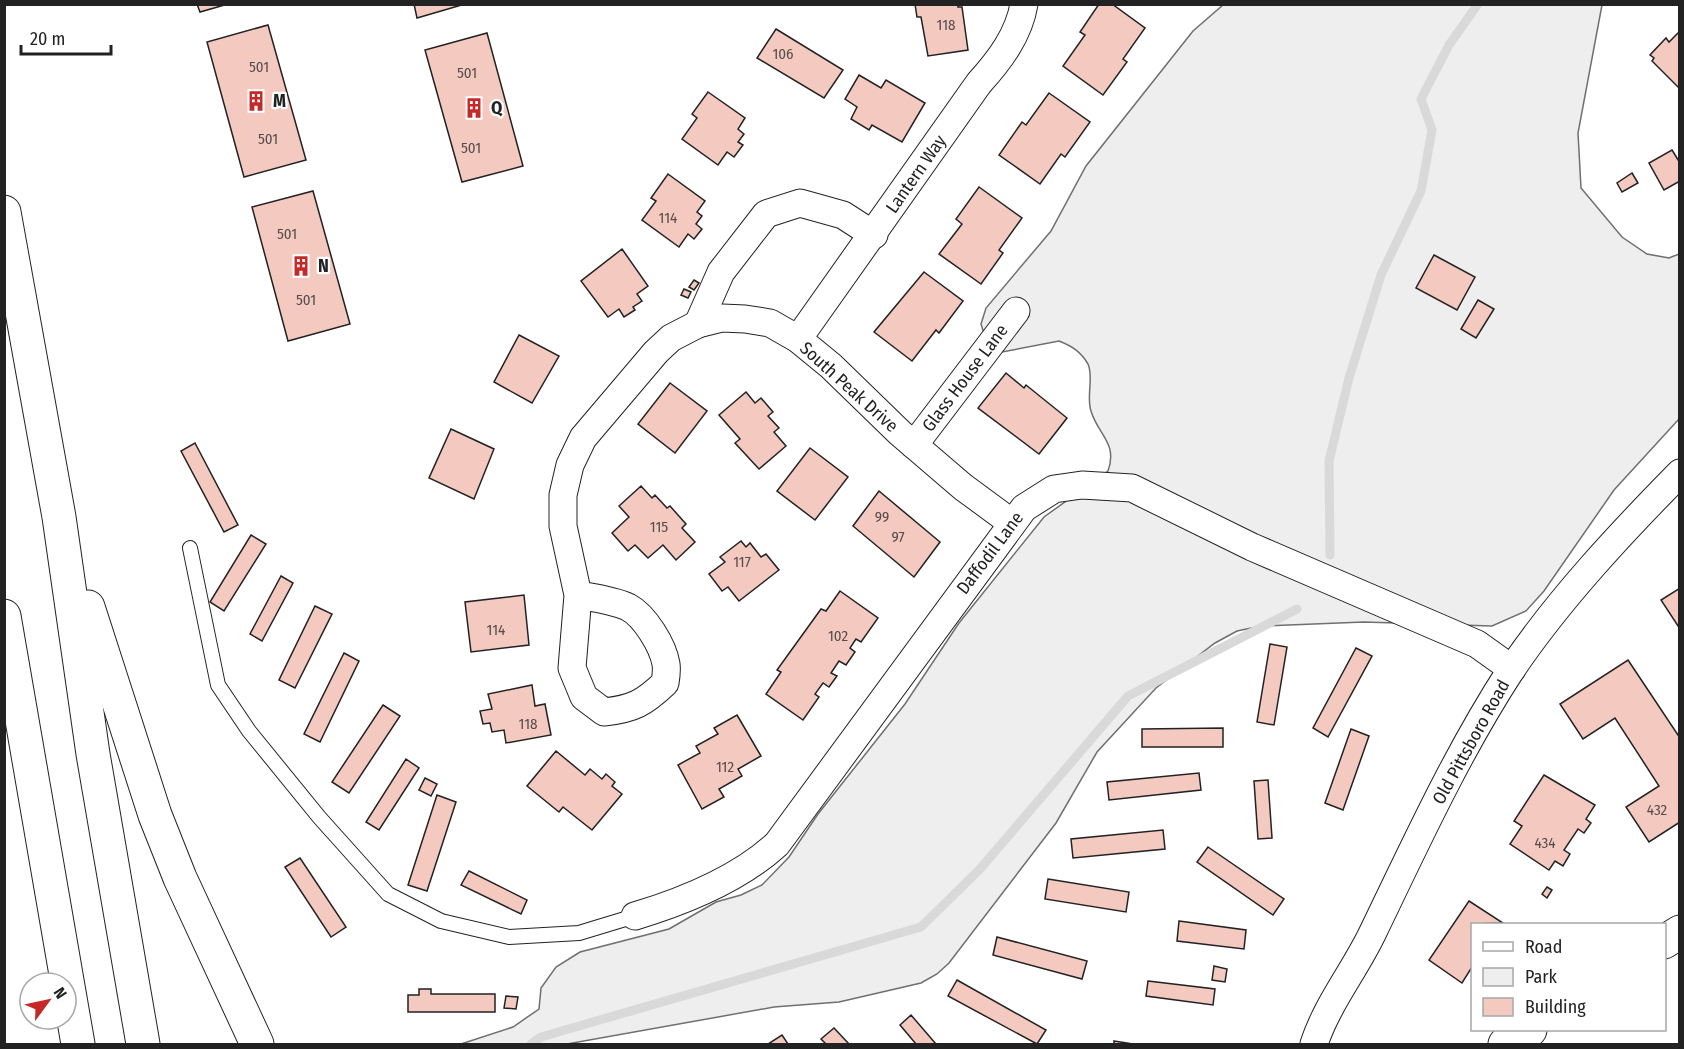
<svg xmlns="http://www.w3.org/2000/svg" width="1684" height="1049" viewBox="0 0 1684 1049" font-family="'Fira Sans Condensed',sans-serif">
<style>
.green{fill:#eee;stroke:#6f6f6f;stroke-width:1.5}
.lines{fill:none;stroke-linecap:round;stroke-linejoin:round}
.stream{stroke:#d9d9d9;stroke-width:9}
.building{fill:#f3c9c0;stroke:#222;stroke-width:1.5}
.service-casing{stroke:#222;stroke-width:16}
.minor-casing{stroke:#222;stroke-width:29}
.secondary-casing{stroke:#222;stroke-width:35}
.trunk-casing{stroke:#222;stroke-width:35}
.service{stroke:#fff;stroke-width:14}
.minor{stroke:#fff;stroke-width:27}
.secondary{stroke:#fff;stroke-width:33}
.trunk{stroke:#fff;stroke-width:33}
.labels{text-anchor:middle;stroke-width:4.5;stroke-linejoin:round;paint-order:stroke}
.number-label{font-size:15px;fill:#564c4a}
.poi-label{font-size:18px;font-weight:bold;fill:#222;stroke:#fff;text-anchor:start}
.street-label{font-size:18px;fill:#222;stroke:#fff}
</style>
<rect width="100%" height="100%" fill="#fff"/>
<path class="green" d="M 1223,5 L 1602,5 L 1578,133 L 1581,188 L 1622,237 L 1647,254 L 1669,258 L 1679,254 L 1679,419 L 1614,490 L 1544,591 L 1526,611 L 1492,626 L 1364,622 L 1261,626 L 1237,631 L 1215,643 L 1156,688 L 1097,752 L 1056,823 L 949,963 L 937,974 L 921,983 L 839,1002 L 774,1007 L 567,1044 L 461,1044 L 513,1027 L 539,1009 L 541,988 L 556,967 L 580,952 L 669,929 L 716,902 L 741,895 L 762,885 L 789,857 L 818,814 L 905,704 L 959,623 L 1044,517 L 1108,471 C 1118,443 1098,435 1091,411 C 1086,397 1094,377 1088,364 C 1081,352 1072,346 1059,341 L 1002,352 L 986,340 L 981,324 L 986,308 L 1051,231 L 1086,166 L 1193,31 Z"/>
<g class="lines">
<g class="stream">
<polyline points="1330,555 1329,461 1349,378 1381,275 1421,191 1432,130 1421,99 1449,45 1478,4"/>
<polyline points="531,1044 541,1037 921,927 980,869 1128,696 1297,609"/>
</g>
</g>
<g class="building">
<polygon points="197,4 228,4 200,12"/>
<polygon points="414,4 465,4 417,18"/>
<polygon points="915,4 958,4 958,7 962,7 968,50 928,56 921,17 917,17"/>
<polygon points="1099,4 1112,4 1145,28 1123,59 1127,62 1103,95 1063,66 1085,35 1080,32"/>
<polygon points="268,25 306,160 244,177 207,42"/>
<polygon points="776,29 843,70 824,98 757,58"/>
<polygon points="1680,31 1680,89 1652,61 1654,58 1650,55 1666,38 1669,42"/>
<polygon points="487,33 523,166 462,182 425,50"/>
<polygon points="859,75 881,88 886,80 925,103 902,142 872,125 869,130 851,119 857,107 845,99"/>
<polygon points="708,92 745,118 738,129 744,134 738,142 743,145 734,157 727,152 718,165 682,139 697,118 692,114"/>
<polygon points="1049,93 1090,122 1065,157 1061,154 1040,184 999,155 1022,122 1026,125"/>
<polygon points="1672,150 1680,163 1680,181 1664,190 1649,163"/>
<polygon points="1632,173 1638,183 1622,192 1617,183"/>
<polygon points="668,174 705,201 697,212 702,216 696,224 702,229 694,239 688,234 679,247 642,220 656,201 651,198"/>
<polygon points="979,187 1022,218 999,250 1003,253 981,284 939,254 962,224 956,219"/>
<polygon points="313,191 350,324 288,341 252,207"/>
<polygon points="622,249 648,286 637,294 642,301 633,307 635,310 624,317 619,309 608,317 581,281"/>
<polygon points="1434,255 1475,277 1457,310 1416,288"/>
<polygon points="924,272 963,301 939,333 936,330 912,361 874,332"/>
<polygon points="694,280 699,283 694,290 689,287"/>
<polygon points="684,289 691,292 688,298 681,295"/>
<polygon points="1478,300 1494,309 1476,338 1461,329"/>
<polygon points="519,335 559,356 532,403 494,382"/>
<polygon points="1006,373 1024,388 1026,385 1067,418 1039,454 978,408"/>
<polygon points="670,383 707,411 675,453 638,424"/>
<polygon points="746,392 755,403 761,398 773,412 768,416 779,428 774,432 786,446 759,469 735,443 740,439 719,415"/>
<polygon points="451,429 494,449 474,499 429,478"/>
<polygon points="195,443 238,525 224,532 181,451"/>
<polygon points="810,448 848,477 815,520 777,491"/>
<polygon points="641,486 652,498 655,495 667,508 670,506 686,524 682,528 695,542 676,560 663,545 648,558 635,545 628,551 612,533 629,517 619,506"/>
<polygon points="879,491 940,542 914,577 853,526"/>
<polygon points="251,535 266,544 224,611 210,602"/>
<polygon points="741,541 746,547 750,543 761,557 766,554 779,570 739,601 728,587 722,591 709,574 725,562 720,557"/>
<polygon points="281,576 293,583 262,641 250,634"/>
<polygon points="1680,588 1680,629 1661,600"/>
<polygon points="840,591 878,618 861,642 856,639 850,648 855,652 846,665 839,661 831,673 837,676 829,687 823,683 815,694 819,697 803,720 766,694 781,672 777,670 821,609 826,611"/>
<polygon points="524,595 529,645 471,652 465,602"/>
<polygon points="315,606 332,614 295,688 279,680"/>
<polygon points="1270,644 1287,647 1274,725 1257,722"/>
<polygon points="1356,648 1372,656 1328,737 1313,728"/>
<polygon points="344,653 359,661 320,742 304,734"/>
<polygon points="1628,660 1680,738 1680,822 1649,842 1626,807 1659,786 1615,718 1583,739 1560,704"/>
<polygon points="532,685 535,706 545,704 551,735 506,743 504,730 492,732 490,723 483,724 480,711 492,709 488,694"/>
<polygon points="383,705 400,716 349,793 332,782"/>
<polygon points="737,715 761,756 738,769 742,776 719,789 724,797 702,809 678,765 700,753 696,746 718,734 714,728"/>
<polygon points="1223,728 1223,747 1142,747 1142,729"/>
<polygon points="1351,729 1369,736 1343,810 1325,803"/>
<polygon points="556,751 585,775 590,769 602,779 606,774 615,782 612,786 622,794 592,830 563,807 559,812 527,786"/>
<polygon points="406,759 419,768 379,830 366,822"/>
<polygon points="1199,773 1201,790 1109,800 1107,782"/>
<polygon points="1544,775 1595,805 1586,819 1591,823 1584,833 1578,829 1564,850 1570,854 1563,866 1555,861 1549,870 1510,844 1522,826 1514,821"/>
<polygon points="425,778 437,784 431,796 419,790"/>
<polygon points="1268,780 1272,838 1258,839 1254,781"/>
<polygon points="437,795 456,802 427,891 408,885"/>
<polygon points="1163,830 1165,849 1073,858 1071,839"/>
<polygon points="1208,847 1284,899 1273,915 1197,862"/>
<polygon points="300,858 346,927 331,937 285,867"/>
<polygon points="469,871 527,900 521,914 461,885"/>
<polygon points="1048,879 1129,892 1126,912 1045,899"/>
<polygon points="1547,887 1552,890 1547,898 1542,894"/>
<polygon points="1469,901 1503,923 1472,924 1472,967 1462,983 1429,960"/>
<polygon points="1179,921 1246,930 1244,949 1177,941"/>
<polygon points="997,937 1087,961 1082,979 993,955"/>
<polygon points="1214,966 1227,969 1225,982 1212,980"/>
<polygon points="957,980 1046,1030 1037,1044 948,996"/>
<polygon points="1148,981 1215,989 1213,1005 1146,996"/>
<polygon points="419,989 431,989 431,994 495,994 495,1012 408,1012 408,995 419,995"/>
<polygon points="506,996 518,997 516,1009 504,1008"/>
<polygon points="911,1015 936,1044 916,1044 900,1025"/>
<polygon points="834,1028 849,1044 826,1044 821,1039"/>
<polygon points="782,1035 788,1044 768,1044"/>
<polygon points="1114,1041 1133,1044 1114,1044"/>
</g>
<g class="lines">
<g class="service-casing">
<polyline id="service" points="190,548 218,685 249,731 319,817 388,894 441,921 509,937 579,933 635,916"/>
</g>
<g class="minor-casing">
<g id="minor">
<polyline points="698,324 721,272 766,214 800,203 843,215 874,235"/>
<path d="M 798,339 L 979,83 C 999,61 1019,35 1024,4"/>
<polyline points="914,445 1016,311"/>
<path d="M 578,595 C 595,598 612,600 628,607 C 645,616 663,646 666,664 C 667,670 666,677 665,683 C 644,703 633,709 604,712 L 584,697 L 572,668 L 578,595 L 563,526 L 563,495 L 570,465 L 583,438 L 656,352 L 671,338 L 698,324 L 722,318 L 745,319 L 770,323 L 798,339 L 831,366 L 900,433 L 963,487 L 1012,523"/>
<path d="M 635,916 C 685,901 739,879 777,844 L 1024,508 L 1054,489 L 1082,485 L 1132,488 L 1252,547 L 1477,644 L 1512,669"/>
<path d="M 1314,1044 C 1327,1004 1355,970 1373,932 C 1416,843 1457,753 1511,670 C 1559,599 1620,534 1680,473"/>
</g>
</g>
<g class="secondary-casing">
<g id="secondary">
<polyline points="1664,942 1680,932"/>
<polyline points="1505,1044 1530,1030"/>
</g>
</g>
<g class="trunk-casing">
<g id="trunk">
<polyline points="4,212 59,517 93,754 143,1044"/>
<polyline points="88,607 155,815 180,878 257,1044"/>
<polyline points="4,616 78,1044"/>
</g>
</g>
<use href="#service" class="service"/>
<use href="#minor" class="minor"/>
<use href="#secondary" class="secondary"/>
<use href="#trunk" class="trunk"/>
</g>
<defs>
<g id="building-bare" transform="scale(1.62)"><path d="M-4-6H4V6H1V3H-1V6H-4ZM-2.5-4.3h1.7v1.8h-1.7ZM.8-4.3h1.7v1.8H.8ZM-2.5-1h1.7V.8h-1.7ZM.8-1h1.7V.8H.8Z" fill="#c62828" stroke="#fff" stroke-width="2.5" paint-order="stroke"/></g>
</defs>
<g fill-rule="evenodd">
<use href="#building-bare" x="256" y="101"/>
<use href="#building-bare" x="474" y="108"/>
<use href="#building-bare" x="301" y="266"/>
</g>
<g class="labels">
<g class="number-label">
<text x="946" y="30">118</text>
<text x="783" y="59">106</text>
<text x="259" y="72">501</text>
<text x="467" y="78">501</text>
<text x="268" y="144">501</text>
<text x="471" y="153">501</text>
<text x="668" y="223">114</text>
<text x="287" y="239">501</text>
<text x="306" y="305">501</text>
<text x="882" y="522">99</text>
<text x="659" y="532">115</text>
<text x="898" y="542">97</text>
<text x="742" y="567">117</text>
<text x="496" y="635">114</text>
<text x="838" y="641">102</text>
<text x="528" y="729">118</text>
<text x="725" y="772">112</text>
<text x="1657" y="815">432</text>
<text x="1545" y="848">434</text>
</g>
<g class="poi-label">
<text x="273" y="107">M</text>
<text x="491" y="114">Q</text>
<text x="318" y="272">N</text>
</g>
<g class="street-label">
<text transform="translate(916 174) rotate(-55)" y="6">Lantern Way</text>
<text transform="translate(965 378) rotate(-53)" y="6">Glass House Lane</text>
<text transform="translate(849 387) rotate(42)" y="6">South Peak Drive</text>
<text transform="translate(990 553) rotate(-53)" y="6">Daffodil Lane</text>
<text transform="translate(1471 742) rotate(-61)" y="6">Old Pittsboro Road</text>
</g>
</g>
<rect width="1684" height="1049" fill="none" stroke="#222222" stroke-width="12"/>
<rect x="1471" y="923" width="195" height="108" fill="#ffffff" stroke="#a7a7a7" stroke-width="1.5"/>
<rect x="1483" y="942" width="30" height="9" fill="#ffffff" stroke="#a7a7a7" stroke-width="1.5"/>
<text x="1525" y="953" font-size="18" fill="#222222">Road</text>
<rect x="1483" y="968" width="30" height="18" fill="#eeeeee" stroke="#a7a7a7" stroke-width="1.5"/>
<text x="1525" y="983" font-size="18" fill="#222222">Park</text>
<rect x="1483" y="998" width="30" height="18" fill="#f3c9c0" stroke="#a7a7a7" stroke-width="1.5"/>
<text x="1525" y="1013" font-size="18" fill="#222222">Building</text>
<g transform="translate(48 1001) rotate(57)"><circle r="28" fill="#ffffff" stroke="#a7a7a7" stroke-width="1.5"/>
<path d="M0-4.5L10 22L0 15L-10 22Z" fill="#c62828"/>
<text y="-9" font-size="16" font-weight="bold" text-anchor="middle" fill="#222222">N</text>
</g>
<path d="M21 45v9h90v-9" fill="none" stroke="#222222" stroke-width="3"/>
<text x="30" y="45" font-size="18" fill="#222222" stroke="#ffffff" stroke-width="4.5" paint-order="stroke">20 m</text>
</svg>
